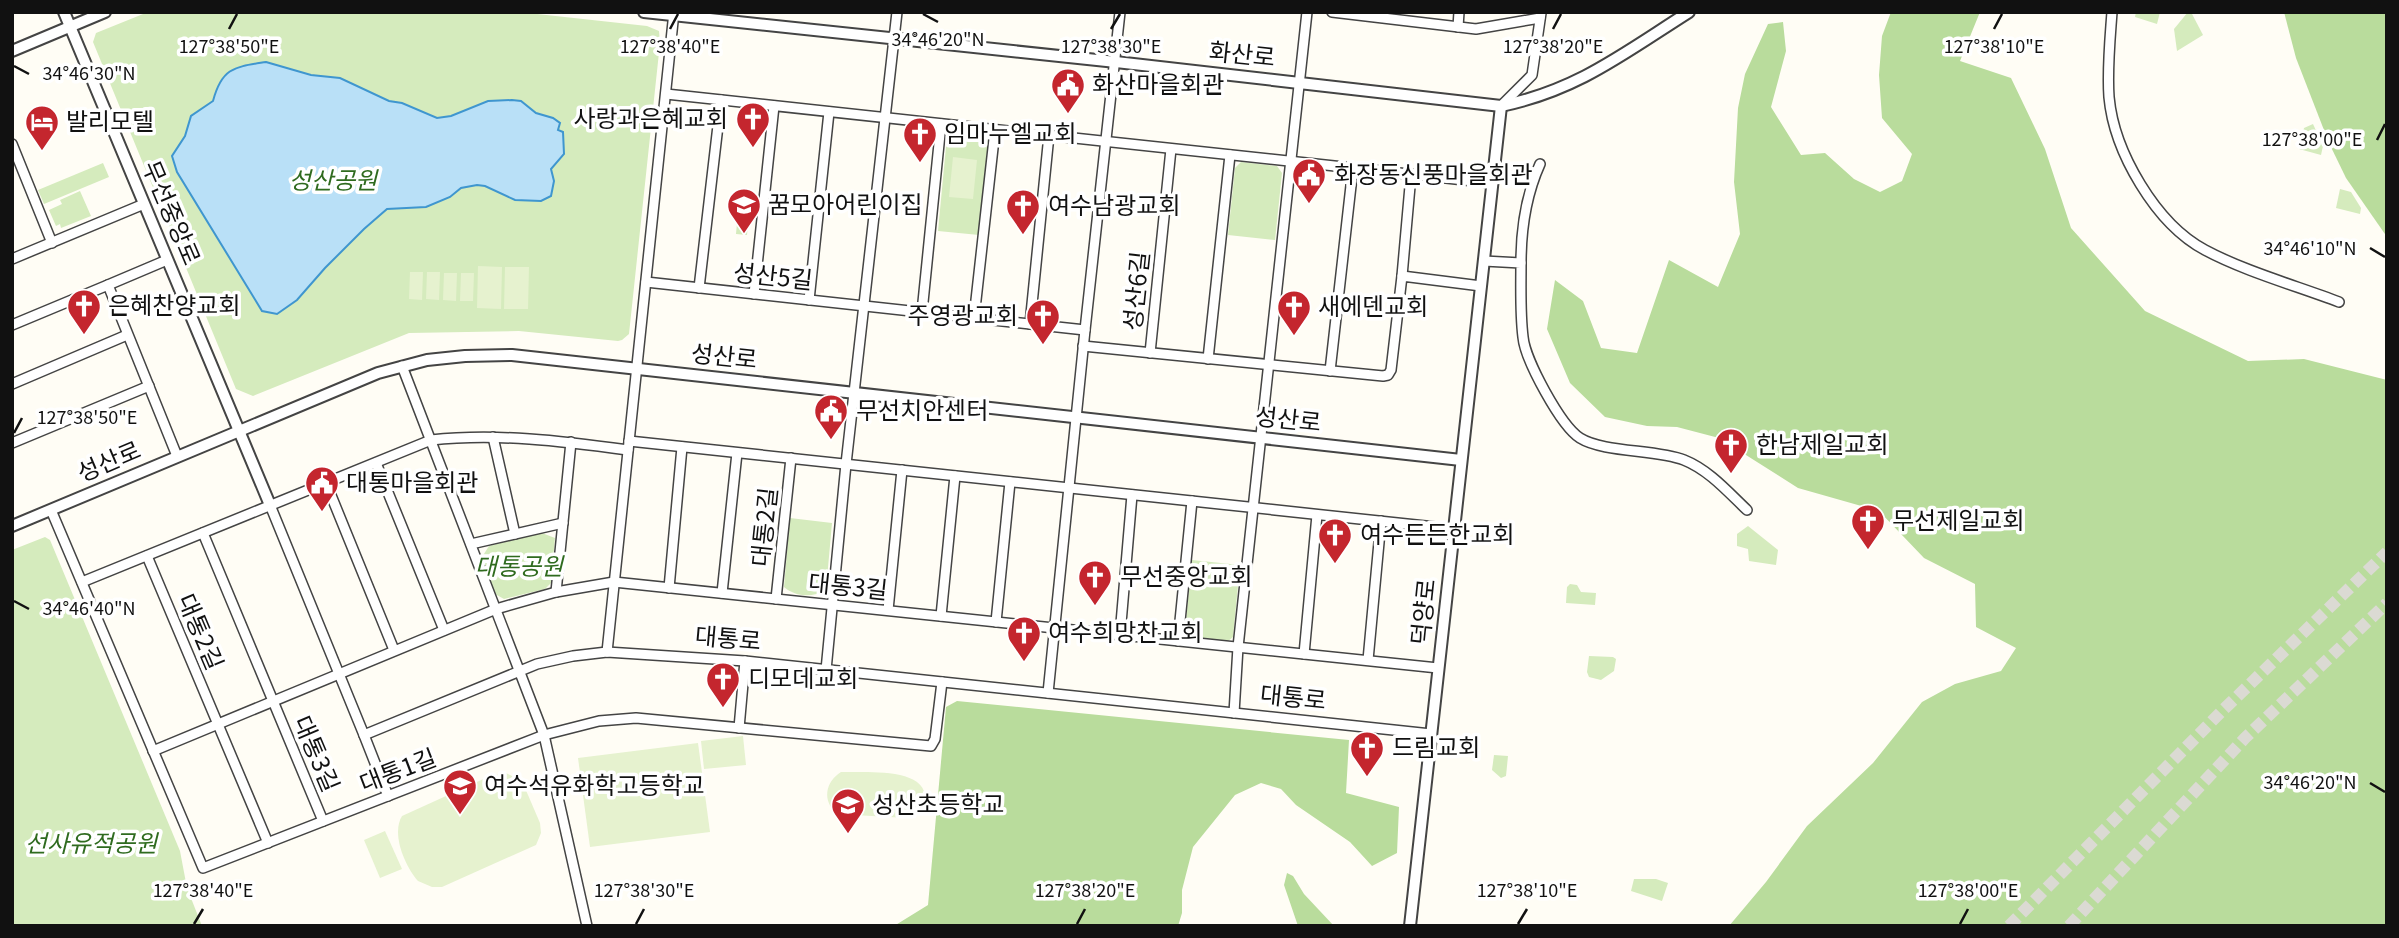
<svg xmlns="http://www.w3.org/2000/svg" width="2399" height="938" viewBox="0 0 2399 938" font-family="Georgia,'Noto Sans KR',serif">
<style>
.green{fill:#d5ebbd}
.forest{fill:#b9dc9c}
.pitch{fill:#e6f2cf}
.water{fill:#b9e0f7;stroke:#3f96cf;stroke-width:2}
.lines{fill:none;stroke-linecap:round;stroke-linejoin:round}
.secondary-tunnel{stroke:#dbdad3;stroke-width:12;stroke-dasharray:12 6;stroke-linecap:butt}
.minor-casing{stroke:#444;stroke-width:12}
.tertiary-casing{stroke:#444;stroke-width:14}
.minor{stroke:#fff;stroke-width:9}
.tertiary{stroke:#fff;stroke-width:10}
.ticks{fill:none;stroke:#111;stroke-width:2.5}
.labels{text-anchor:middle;stroke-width:7;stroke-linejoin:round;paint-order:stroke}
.street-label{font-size:24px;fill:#111;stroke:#fff}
.poi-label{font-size:24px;fill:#111;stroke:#fff;text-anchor:start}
.park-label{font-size:24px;font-style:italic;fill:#2f6b1f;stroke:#fff}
.ticks-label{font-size:18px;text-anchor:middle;fill:#111;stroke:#fff;stroke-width:7;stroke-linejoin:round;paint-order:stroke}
</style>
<rect width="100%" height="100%" fill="#fffdf5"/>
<g class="green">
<polygon points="148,12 519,12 647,26 659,31 660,43 629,334 622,340 618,341 519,331 409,333 253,396 236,389 93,42 96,33"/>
<polygon points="2136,12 2160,12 2157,24 2135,17"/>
<polygon points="2188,12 2191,12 2203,35 2177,51 2174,29"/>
<polygon points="2313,124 2323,146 2321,155 2299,149 2304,128"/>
<polygon points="954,128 981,131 988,141 979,235 938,231 947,136"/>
<polygon points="1241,162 1277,166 1282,173 1275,240 1228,235 1235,168"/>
<polygon points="103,163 109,177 44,204 38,190"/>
<polygon points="2340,189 2351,192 2361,208 2360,214 2336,208"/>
<polygon points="80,191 91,216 61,228 60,224 56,226 49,210 62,204 60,200"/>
<polygon points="738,212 749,213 747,235 736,234"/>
<path d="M 790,518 L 832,523 L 826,590 C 812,598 796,597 784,587 Z"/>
<polygon points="1748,526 1778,550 1776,565 1749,561 1748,549 1737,546 1737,534"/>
<polygon points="542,533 555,538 551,583 545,589 504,599 495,594 482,557 489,546"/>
<polygon points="45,537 50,540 180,851 187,888 202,926 12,926 12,550"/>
<polygon points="1192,560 1240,565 1233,637 1227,642 1191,638 1185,631"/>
<polygon points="1570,584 1577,585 1581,592 1596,593 1595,605 1566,603 1567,587"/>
<polygon points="1589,656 1613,657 1616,659 1614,671 1601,680 1589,677 1587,672"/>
<polygon points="1494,755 1508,756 1506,776 1501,778 1492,770"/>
<polygon points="1634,879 1656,879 1668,883 1662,901 1631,891"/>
</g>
<g class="forest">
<polygon points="1891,12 1980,12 1960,61 2011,78 2045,149 2071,228 2145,311 2248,361 2304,359 2387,380 2387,926 1729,926 1766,882 1807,826 1873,763 1922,702 1955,684 2001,671 2016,648 1976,627 1975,584 1924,558 1879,511 1798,488 1719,438 1677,427 1647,426 1605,417 1570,383 1547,329 1555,280 1583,301 1601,348 1637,353 1669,260 1718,287 1740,234 1734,182 1738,108 1745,74 1768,24 1783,22 1786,51 1771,107 1801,155 1825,153 1854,179 1880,192 1902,181 1912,154 1882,118 1879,75 1882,36"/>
<polygon points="2284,12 2387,12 2387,237 2346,178 2329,143 2296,58"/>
<polygon points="957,701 1349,740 1346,793 1399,807 1397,853 1372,866 1350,842 1296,805 1281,789 1261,783 1235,795 1193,847 1182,890 1182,913 1178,926 894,926 928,905 946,707"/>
<polygon points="1287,873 1293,876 1304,894 1334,926 1298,926 1284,885"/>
</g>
<g class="pitch">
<polygon points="953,157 977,160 973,199 949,197"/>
<polygon points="478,266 502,267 501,309 477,308"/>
<polygon points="505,267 529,267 528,309 504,309"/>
<polygon points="410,272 423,272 422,300 409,299"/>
<polygon points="427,272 440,272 439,300 426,299"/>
<polygon points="444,273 457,273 456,301 443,300"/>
<polygon points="461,273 474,273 473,301 460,301"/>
<polygon points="743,736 746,765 704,769 701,741"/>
<polygon points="698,743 710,832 590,847 578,758"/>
<path d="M 841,772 C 862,773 928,766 925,800 C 924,809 916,816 907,818 L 837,814 C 822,801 825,782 841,772 Z"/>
<path d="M 506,773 L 522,781 L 540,823 L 541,833 L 536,845 L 442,887 L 432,887 L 418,881 C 405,866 391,834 402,816 L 490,776 Z"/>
<polygon points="385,831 402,869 380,878 364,840"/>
</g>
<path class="water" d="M 266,62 L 311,75 L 340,78 L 389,101 L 402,103 L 437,118 L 451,116 L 488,101 L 512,100 L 521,101 L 536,113 L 553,118 L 560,123 L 558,130 L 563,132 L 564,154 L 551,169 L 554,181 L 551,196 L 541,201 L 515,200 L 485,186 L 477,185 L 461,188 L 450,197 L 426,207 L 387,209 L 364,229 L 325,268 L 297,300 L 277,314 L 262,311 L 177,172 L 172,156 L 185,136 L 191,116 L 213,101 C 222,67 235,67 266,62 Z"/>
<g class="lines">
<g class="secondary-tunnel">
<polyline points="2009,926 2221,712 2387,552"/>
<polyline points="2069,926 2245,738 2387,603"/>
</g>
<g class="minor-casing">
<g id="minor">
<polyline points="1332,12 1476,29 1540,18"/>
<path d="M 2112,12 C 2110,40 2107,69 2109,97 C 2114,152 2156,224 2205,250 C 2244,271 2297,286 2339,302"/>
<polyline points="1458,27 1459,12"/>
<polyline points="666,94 1492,183"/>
<polyline points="1501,106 1532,75 1541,13"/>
<polyline points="12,144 52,243"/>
<polyline points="12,259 144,204"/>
<path d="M 1484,261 L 1521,263 C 1521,287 1520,313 1523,337 C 1525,360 1561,426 1580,438 C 1604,453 1657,449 1684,460 C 1709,470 1728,492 1747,510"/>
<path d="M 1521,263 C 1521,228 1526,195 1540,164"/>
<polyline points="1402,276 1411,175"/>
<polyline points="646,282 1085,330"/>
<polyline points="108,285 167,260"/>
<polyline points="699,288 721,100"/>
<polyline points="754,294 774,106"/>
<polyline points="809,300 829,112"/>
<polyline points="922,312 941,124"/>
<polyline points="974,318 995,130"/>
<polyline points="1030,324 1049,135"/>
<polyline points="12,325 108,285 177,456"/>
<polyline points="1083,346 1383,376 1388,375 1391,370 1402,276 1481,286"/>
<polyline points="1150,353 1171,149"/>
<polyline points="1208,359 1230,155"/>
<polyline points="402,366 544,735 587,926"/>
<polyline points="1330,371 1353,168"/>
<polyline points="12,384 127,335"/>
<polyline points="493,437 515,534"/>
<polyline points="629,441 1454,529"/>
<polyline points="12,443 149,386"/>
<polyline points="376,463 444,630"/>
<polyline points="326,483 394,650"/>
<polyline points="270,505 364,735 537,664 573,656 607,652 745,661 1431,734"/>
<polyline points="51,510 203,868 544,735 599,721 636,718 931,746 935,739 942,682"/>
<polyline points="203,533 323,821"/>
<polyline points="471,544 563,523"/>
<polyline points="147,556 268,843"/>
<path d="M 82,582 L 431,440 C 497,433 562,441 628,450"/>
<polyline points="669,588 682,447"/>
<polyline points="556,592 571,442"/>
<polyline points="722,593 737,453"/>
<polyline points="776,599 791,458"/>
<polyline points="888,610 902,470"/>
<polyline points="941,616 955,476"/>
<polyline points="996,622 1010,482"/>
<polyline points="1120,635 1132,495"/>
<polyline points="1178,641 1192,501"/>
<polyline points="607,652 674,12"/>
<polyline points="1304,654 1317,515"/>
<polyline points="1368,660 1381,521"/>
<polyline points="826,670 846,464 897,12"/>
<polyline points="1048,693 1085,330 1120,12"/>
<polyline points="1234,713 1238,647 1307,12"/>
<polyline points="739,728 745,661"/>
<polyline points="364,735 388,796"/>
<polyline points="153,751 496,609 556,592 614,582 1438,668"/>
</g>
</g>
<g class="tertiary-casing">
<g id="tertiary">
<polyline points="64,12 270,505"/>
<path d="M 644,12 L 1116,62 L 1501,106 C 1578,90 1624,53 1689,12"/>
<polyline points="12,51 105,12"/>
<polyline points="12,526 378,373 427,360 465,356 512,355 1461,460"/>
<polyline points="1410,926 1501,106"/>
</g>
</g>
<use href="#minor" class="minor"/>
<use href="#tertiary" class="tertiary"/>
</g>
<path class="ticks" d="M 923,14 L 938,22M 229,29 L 237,14M 670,29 L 678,14M 1111,29 L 1120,14M 1553,29 L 1561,14M 1994,29 L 2002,14M 14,66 L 29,74M 2377,140 L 2385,124M 2370,248 L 2385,257M 14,433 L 22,418M 14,601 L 29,609M 2370,783 L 2385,792M 194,924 L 203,909M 636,924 L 644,909M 1077,924 L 1085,909M 1518,924 L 1527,909M 1960,924 L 1968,909"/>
<defs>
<g id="civic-pin" transform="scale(1.75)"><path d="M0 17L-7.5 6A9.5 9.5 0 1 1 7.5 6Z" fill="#c4262e" stroke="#fff"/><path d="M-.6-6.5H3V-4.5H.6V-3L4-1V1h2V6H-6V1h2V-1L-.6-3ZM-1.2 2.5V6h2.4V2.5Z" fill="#fff"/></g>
<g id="church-pin" transform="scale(1.75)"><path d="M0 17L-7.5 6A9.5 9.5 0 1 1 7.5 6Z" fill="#c4262e" stroke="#fff"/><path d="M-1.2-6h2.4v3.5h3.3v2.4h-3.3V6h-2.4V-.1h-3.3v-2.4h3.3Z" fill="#fff"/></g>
<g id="hotel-pin" transform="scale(1.75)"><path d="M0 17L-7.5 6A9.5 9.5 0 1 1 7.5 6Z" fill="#c4262e" stroke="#fff"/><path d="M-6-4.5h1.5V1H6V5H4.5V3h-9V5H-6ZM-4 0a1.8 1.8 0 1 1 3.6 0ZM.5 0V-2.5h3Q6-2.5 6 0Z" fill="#fff"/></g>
<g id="school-pin" transform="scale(1.75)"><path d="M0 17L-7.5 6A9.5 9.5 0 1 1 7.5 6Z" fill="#c4262e" stroke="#fff"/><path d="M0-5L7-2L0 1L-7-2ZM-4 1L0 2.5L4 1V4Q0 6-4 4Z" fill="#fff"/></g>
</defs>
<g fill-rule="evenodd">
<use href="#civic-pin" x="1068" y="85"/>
<use href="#church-pin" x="753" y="119"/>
<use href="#hotel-pin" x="42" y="122"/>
<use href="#church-pin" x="920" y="134"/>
<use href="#civic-pin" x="1309" y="175"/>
<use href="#school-pin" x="744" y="205"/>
<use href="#church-pin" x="1023" y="206"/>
<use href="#church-pin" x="84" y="306"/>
<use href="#church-pin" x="1294" y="307"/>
<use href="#church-pin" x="1043" y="316"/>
<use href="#civic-pin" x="831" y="411"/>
<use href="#church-pin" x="1731" y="445"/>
<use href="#civic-pin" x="322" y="483"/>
<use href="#church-pin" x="1868" y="521"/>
<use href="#church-pin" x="1335" y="535"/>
<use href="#church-pin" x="1095" y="577"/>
<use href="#church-pin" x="1024" y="633"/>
<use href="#church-pin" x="723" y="679"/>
<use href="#church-pin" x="1367" y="748"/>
<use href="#school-pin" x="460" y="786"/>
<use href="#school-pin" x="848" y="805"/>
</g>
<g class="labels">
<g class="street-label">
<text transform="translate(1242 55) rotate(6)" y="8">화산로</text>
<text transform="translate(171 213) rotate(67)" y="8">무선중앙로</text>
<text transform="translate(773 277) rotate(6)" y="8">성산5길</text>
<text transform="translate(1137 291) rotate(-84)" y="8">성산6길</text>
<text transform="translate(724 357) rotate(6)" y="8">성산로</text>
<text transform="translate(1288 420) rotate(6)" y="8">성산로</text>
<text transform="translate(109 462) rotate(-23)" y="8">성산로</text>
<text transform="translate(765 527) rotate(-84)" y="8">대통2길</text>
<text transform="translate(848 587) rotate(6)" y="8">대통3길</text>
<text transform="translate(1424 612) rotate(-84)" y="8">덕양로</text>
<text transform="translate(200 632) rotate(67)" y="8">대통2길</text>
<text transform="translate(728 639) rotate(5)" y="8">대통로</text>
<text transform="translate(1293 698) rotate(6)" y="8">대통로</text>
<text transform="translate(316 754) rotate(67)" y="8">대통3길</text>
<text transform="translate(398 771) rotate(-21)" y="8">대통1길</text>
</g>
<g class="poi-label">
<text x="1092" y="93">화산마을회관</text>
<text x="728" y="127" text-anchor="end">사랑과은혜교회</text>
<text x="66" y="130">발리모텔</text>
<text x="944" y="142">임마누엘교회</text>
<text x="1334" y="183">화장동신풍마을회관</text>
<text x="768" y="213">꿈모아어린이집</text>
<text x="1048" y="214">여수남광교회</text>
<text x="108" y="314">은혜찬양교회</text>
<text x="1318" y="315">새에덴교회</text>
<text x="1018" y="324" text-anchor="end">주영광교회</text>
<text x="856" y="419">무선치안센터</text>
<text x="1756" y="453">한남제일교회</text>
<text x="346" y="491">대통마을회관</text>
<text x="1892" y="529">무선제일교회</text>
<text x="1360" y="543">여수든든한교회</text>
<text x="1120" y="585">무선중앙교회</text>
<text x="1048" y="641">여수희망찬교회</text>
<text x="748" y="687">디모데교회</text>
<text x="1392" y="756">드림교회</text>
<text x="484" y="794">여수석유화학고등학교</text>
<text x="872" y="813">성산초등학교</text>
</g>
<g class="park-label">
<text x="333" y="189">성산공원</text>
<text x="519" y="575">대통공원</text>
<text x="91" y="852">선사유적공원</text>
</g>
</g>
<g class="ticks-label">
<text x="938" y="46">34°46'20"N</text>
<text x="229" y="53">127°38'50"E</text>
<text x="670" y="53">127°38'40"E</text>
<text x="1111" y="53">127°38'30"E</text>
<text x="1553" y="53">127°38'20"E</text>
<text x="1994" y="53">127°38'10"E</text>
<text x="89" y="80">34°46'30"N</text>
<text x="2312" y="146">127°38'00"E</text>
<text x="2310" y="255">34°46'10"N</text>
<text x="87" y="424">127°38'50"E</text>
<text x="89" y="615">34°46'40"N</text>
<text x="2310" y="789">34°46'20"N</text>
<text x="203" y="897">127°38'40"E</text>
<text x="644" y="897">127°38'30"E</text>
<text x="1085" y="897">127°38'20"E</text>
<text x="1527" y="897">127°38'10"E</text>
<text x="1968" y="897">127°38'00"E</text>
</g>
<rect width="2399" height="938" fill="none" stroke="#111111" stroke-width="28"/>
</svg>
